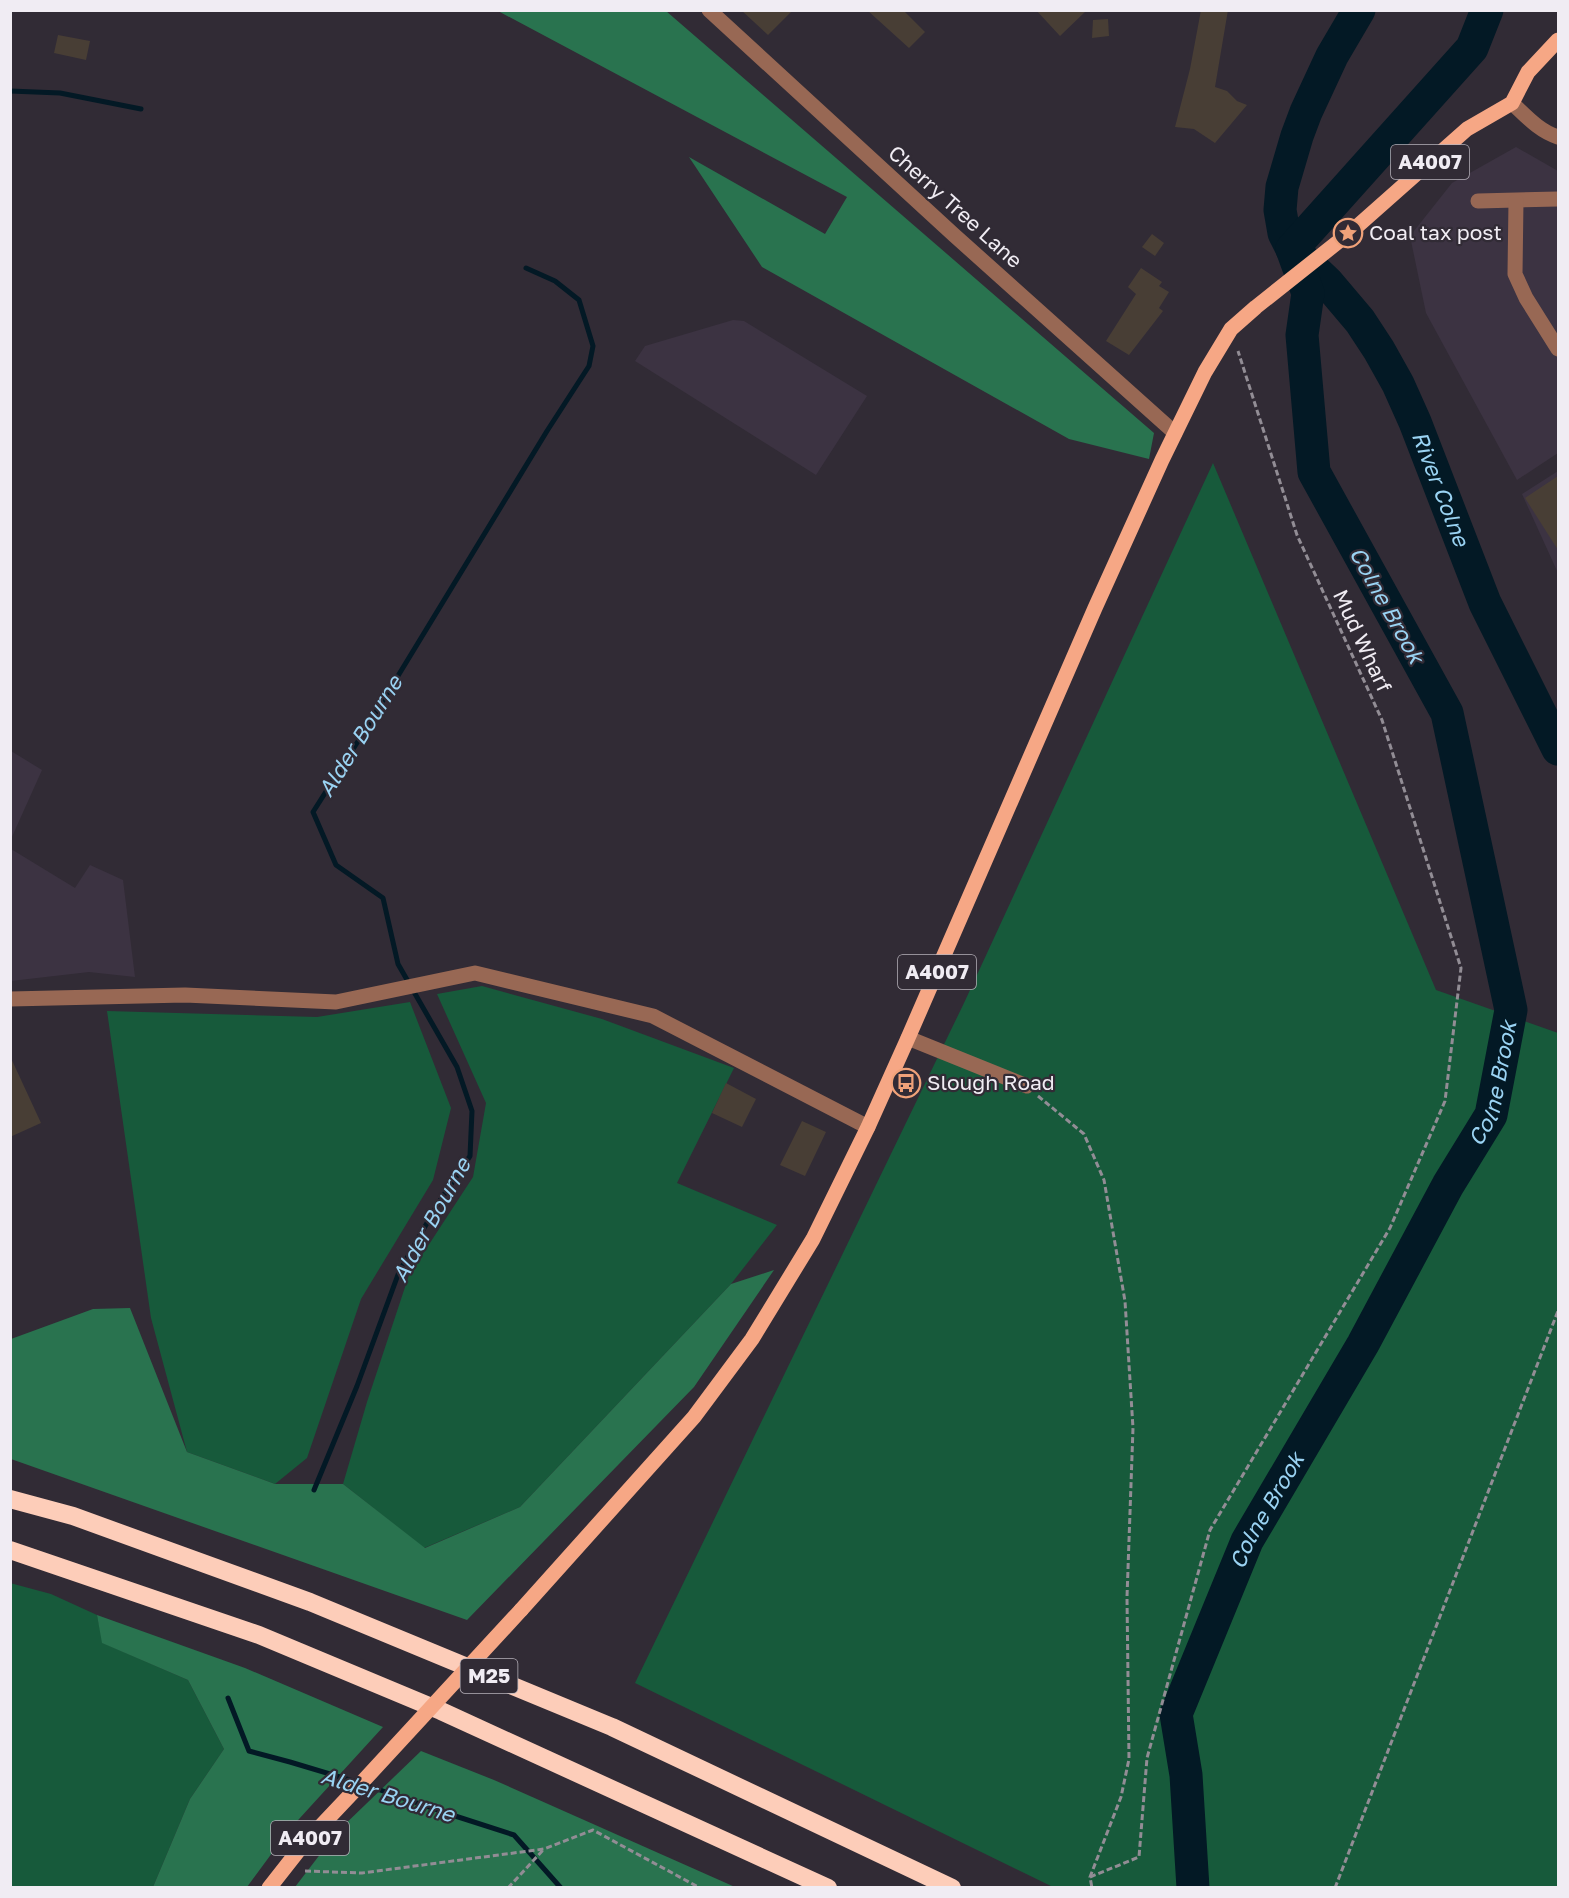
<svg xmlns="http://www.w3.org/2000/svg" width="1569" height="1898" viewBox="0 0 1569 1898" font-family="'Golos Text',sans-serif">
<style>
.built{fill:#3c3342}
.green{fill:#175a3b}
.forest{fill:#29734f}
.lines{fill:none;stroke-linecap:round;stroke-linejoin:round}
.stream{stroke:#031925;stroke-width:5}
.river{stroke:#031925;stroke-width:33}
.building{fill:#483e35}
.path{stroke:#928d95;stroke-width:3;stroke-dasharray:6 3;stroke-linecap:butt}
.minor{stroke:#986854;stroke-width:15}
.major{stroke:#f6a785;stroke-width:15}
.highway{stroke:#fdcdb9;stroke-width:18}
.major-bridge{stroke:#f6a785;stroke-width:15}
.labels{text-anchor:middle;stroke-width:4.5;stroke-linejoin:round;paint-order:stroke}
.shield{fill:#312b35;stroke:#b7b2ba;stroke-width:1.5}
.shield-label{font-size:20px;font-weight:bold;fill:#f0ecf3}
.street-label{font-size:21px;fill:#f0ecf3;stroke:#312b35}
.poi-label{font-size:21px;fill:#f0ecf3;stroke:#312b35;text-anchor:start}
.water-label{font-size:22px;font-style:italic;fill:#9ad3f3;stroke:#312b35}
</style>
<rect width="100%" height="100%" fill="#312b35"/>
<g class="built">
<polygon points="1516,147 1558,171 1558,453 1517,480 1426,313 1410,236 1452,183"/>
<polygon points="733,320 744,321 867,396 816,475 635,361 645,346"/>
<polygon points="1558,471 1558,573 1522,494"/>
<polygon points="11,751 42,770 11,839"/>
<polygon points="11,849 75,888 90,865 123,880 135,977 89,972 11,981"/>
</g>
<g class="green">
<polygon points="1213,463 1436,990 1558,1033 1558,1887 1053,1887 635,1683 964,1003"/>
<polygon points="482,986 602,1019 734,1068 677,1183 777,1225 731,1284 520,1507 424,1548 343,1484 367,1402 409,1275 473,1177 486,1103 437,994"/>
<polygon points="410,1002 451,1108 433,1180 361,1299 307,1458 275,1484 187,1452 151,1318 107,1011 317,1017"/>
<polygon points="10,1583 51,1594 97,1615 103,1643 188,1680 224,1749 190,1799 153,1887 11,1887"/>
</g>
<g class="forest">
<polygon points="498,11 666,11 1154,433 1149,459 1069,439 762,267 689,157 825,234 847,197"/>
<polygon points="774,1270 694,1387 467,1620 11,1459 11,1339 93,1309 130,1308 187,1452 275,1484 343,1484 425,1548 520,1507 731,1284"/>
<polygon points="97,1615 245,1668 383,1727 289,1830 247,1887 153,1887 190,1799 224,1749 188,1680 102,1643"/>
<polygon points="421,1751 494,1780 735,1887 295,1887 338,1831"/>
</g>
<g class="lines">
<g class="stream">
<polyline points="10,91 60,93 141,109"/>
<polyline points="314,1490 357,1386 399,1272 439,1202 470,1156 472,1111 457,1067 398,964 383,898 336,865 313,812 362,735 547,431 589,366 593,346 579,300 555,281 526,268"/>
<polyline points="228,1698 249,1751 290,1762 360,1783 449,1814 514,1835 561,1888"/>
</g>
<g class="river">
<path id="s1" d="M 1359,10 L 1332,56 L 1306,112 L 1297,136 L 1282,187 L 1280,210 L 1284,233 L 1292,249 L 1327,282 L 1360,321 L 1379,350 L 1398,384 L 1415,422 L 1485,603 L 1558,749"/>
<path id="s2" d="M 1193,1888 L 1186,1775 L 1176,1714 L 1247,1541 L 1363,1344 L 1448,1185 L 1491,1115 L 1511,1010 L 1447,713 L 1314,472 L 1302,335 L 1308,293 L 1292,249 L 1472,48 L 1487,10"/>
</g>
</g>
<g class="building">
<polygon points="741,10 793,10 768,35"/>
<polygon points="867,10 903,10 925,32 909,48"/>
<polygon points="1036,10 1087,10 1060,36"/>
<polygon points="1201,10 1228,10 1215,87 1227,91 1237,101 1247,105 1215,143 1194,129 1175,127 1190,69"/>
<polygon points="1108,19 1109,36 1092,38 1093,20"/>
<polygon points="58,35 90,41 86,60 54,53"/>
<polygon points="1152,234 1164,243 1155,256 1142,247"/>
<polygon points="1141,268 1162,282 1159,286 1169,292 1159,308 1163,311 1129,355 1106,341 1136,294 1128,287"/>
<polygon points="1558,476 1558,550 1525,498"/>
<polygon points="10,1056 41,1123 10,1137"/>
<polygon points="726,1083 756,1099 742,1127 712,1113"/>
<polygon points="802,1121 826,1132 805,1176 780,1165"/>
</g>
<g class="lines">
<g class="path">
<polyline points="1038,1096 1084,1134 1104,1180 1125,1301 1133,1428 1127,1597 1129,1759 1121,1797 1090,1877 1092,1888"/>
<polyline points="305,1871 362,1873 544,1849 593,1830 700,1888"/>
<polyline points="1090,1877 1139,1857 1147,1758 1210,1530 1390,1228 1445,1101 1461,968 1382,720 1297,535 1238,351"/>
<polyline points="508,1888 544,1849"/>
<polyline points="1335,1888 1558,1311"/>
</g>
<g class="minor">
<polyline points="709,10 954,235 1175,433"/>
<path d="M 1512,103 C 1526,116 1539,131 1558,137"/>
<polyline points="1478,201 1558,199"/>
<polyline points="1516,201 1515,274 1526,298 1558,349"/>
<polyline points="10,999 185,995 336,1002 475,973 653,1016 868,1127"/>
<polyline points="908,1038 1027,1086"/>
</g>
<g class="major">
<polyline points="521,1610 694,1417 752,1339 813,1239 868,1127 908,1038 1095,608 1162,460 1205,372 1231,329 1256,307 1353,230 1467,129 1512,103 1528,72 1558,40"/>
<polyline points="269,1888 302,1846 354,1791"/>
</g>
<g class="highway">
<polyline points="10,1499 73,1516 310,1602 612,1727 952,1888"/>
<polyline points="10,1550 259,1635 441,1711 828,1888"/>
</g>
<polyline class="major-bridge" points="354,1791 521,1610"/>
</g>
<defs>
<g id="sight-ring" transform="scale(1.5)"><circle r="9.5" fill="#312b35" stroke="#f0a279" stroke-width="1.5"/><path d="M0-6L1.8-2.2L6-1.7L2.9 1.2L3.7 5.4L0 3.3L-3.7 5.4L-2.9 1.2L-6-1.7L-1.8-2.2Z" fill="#f0a279"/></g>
<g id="bus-ring" transform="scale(1.5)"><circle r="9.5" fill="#312b35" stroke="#f0a279" stroke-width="1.5"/><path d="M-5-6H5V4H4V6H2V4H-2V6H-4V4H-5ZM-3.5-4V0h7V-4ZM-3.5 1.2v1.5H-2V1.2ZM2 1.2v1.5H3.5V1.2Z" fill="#f0a279"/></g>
</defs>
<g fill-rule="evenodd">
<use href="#sight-ring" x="1348" y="233"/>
<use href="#bus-ring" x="906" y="1083"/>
</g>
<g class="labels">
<g class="shield">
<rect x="1391" y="145" width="78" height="34" rx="4.5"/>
<rect x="898" y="955" width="78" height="34" rx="4.5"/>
<rect x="460.5" y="1659" width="57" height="34" rx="4.5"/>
<rect x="271" y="1821" width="78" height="34" rx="4.5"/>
</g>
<g class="shield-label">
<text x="1430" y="169">A4007</text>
<text x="937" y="979">A4007</text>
<text x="489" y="1683">M25</text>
<text x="310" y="1845">A4007</text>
</g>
<g class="street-label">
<text transform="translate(955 207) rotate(42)" y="7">Cherry Tree Lane</text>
<text transform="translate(1362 641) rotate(65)" y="7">Mud Wharf</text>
</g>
<g class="poi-label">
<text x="1369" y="240">Coal tax post</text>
<text x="927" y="1090">Slough Road</text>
</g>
<g class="water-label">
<text dy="8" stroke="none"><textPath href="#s1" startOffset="544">River Colne</textPath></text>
<text transform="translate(1387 605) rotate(61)" y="8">Colne Brook</text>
<text transform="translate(360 736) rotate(-58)" y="8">Alder Bourne</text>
<text dy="8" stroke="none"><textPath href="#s2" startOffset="884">Colne Brook</textPath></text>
<text transform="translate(431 1220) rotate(-61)" y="8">Alder Bourne</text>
<text dy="8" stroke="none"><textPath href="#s2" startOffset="398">Colne Brook</textPath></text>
<text transform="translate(388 1795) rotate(17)" y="8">Alder Bourne</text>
</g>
</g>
<rect width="1569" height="1898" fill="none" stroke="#f0ecf3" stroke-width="24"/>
</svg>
